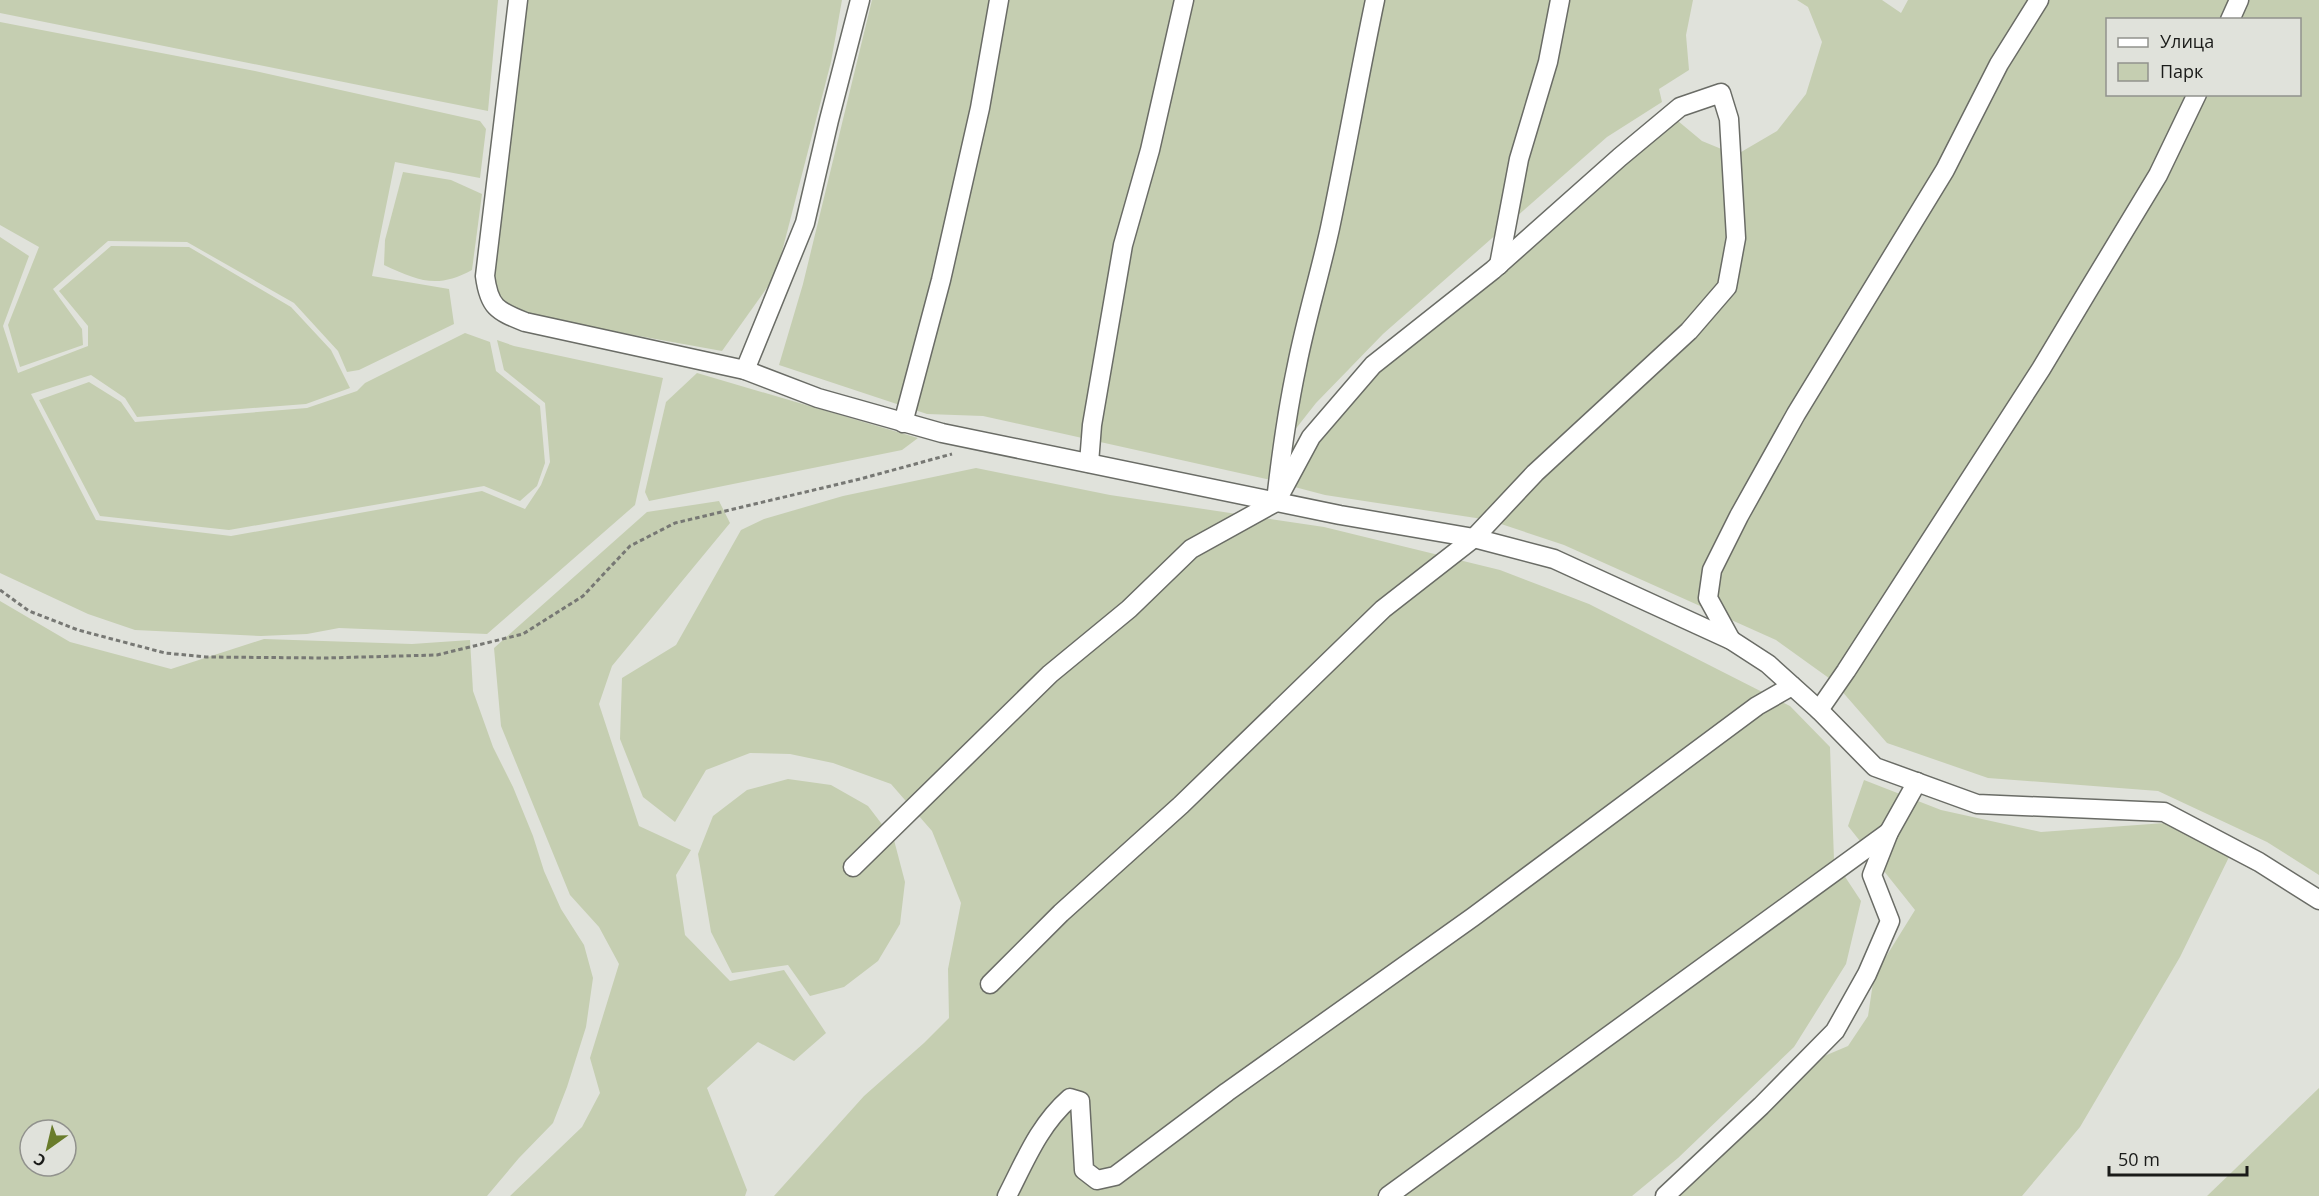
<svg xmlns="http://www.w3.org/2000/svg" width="2319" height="1196" viewBox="0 0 2319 1196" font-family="'Open Sans',sans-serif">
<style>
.green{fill:#c5ceb1;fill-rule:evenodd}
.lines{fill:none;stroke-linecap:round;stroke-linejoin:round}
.minor-casing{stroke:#6a6c66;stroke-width:21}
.path{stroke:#777874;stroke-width:3;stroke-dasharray:4.5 3;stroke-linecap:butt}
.minor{stroke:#fff;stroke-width:18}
</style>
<rect width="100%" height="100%" fill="#e0e2db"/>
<g class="green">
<polygon points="0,0 498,0 488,111 0,13"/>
<polygon points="522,0 842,0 831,62 776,275 722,351 517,314 501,300 489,285"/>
<polygon points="872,0 1693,0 1686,35 1689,70 1659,89 1662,102 1607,137 1383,334 1316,403 1283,445 1275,481 983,416 927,414 779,365 803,284"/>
<path d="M 1797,0 L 1882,0 L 1901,13 L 1908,0 L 2319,0 L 2319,875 L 2267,842 L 2158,791 L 1988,778 L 1887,743 L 1833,681 L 1776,640 L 1564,545 L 1489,520 L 1325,495 L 1287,485 L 1287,454 L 1320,414 L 1672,116 L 1702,141 L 1736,155 L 1777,131 L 1806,94 L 1822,42 L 1808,7 ZM 2108,20 L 2300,20 L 2300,94 L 2108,94 Z"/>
<polygon points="0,22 255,71 480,121 486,129 480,178 395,162 372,276 449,289 454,324 359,370 347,372 338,351 294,303 187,242 108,241 53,289 82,329 83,345 20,367 8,325 39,247 0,225"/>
<path d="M 403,172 L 451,180 L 482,194 L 472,270 C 437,289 419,281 384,265 L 385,240 Z"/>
<polygon points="0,237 29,256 3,326 18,373 88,346 88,326 59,291 111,246 189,247 291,307 331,350 350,388 306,404 137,417 125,398 91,375 31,394 96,520 231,536 482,491 525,509 541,485 550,462 545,403 504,370 497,340 514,346 663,378 635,505 487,634 339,628 307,634 261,636 135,630 88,614 0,573"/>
<polygon points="465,333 490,342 496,371 540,406 545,463 537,486 520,501 484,486 229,530 100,516 39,400 89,382 121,402 135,422 307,408 357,391 365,383"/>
<polygon points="697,373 918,438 902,450 649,501 645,492 666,402"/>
<polygon points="976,468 1110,495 1324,527 1500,570 1589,604 1790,706 1830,747 1834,860 1861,901 1846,964 1794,1047 1678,1158 1632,1196 774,1196 864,1096 924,1043 949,1018 948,969 961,903 932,831 891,784 833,763 790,754 750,753 706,770 675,822 643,797 620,739 622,678 676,645 741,530 764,519 843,496"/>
<polygon points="719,501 730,523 612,666 599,704 639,826 691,850 676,875 685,935 730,981 784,970 826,1033 794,1061 758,1042 707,1088 747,1190 745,1196 510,1196 582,1127 600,1093 590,1058 619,964 599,927 570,895 501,726 494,648 647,512"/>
<path d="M 0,601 L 70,642 L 171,669 L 264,639 L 412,644 L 470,640 L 473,691 L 493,747 L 513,787 L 533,836 L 544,871 L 561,909 L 584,945 L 593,978 L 586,1027 L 567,1087 L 553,1123 L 519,1158 L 487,1196 L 0,1196 ZM 30,1130 L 66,1130 L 66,1166 L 30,1166 Z"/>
<polygon points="788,779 831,785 868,806 894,840 905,882 900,924 878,961 844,987 810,996 788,965 732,973 711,932 698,854 713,816 747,790"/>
<polygon points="1864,780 1941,810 2041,832 2165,823 2230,855 2180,957 2080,1127 2022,1196 1661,1196 1810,1062 1848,1046 1868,1016 1874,976 1915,910 1848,826"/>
<polygon points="2319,1088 2319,1196 2207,1196"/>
</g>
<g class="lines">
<g class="minor-casing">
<g id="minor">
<path d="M 518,0 L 485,276 C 489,307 497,311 525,322 L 745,370 L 818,398 L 942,433 L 1340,515 L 1474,538 L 1554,559 L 1731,640 L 1768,664 L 1819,710 L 1875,767 L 1977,804 L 2164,812 L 2259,862 L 2319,900"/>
<polyline points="2230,20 2239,0"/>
<polyline points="1499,265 1519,159 1548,62 1560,0"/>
<polyline points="745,370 805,223 829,120 860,0"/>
<polyline points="903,423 941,280 980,108 999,0"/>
<polyline points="1089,463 1092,425 1123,245 1150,150 1184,0"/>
<path d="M 1277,492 C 1282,449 1288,407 1297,365 C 1306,319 1320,274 1330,228 C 1346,152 1359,76 1375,0"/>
<polyline points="1731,640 1708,598 1712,570 1739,516 1796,414 1945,170 1999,64 2039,0"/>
<polyline points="1819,710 1846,671 2041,369 2086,294 2158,175 2197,94"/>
<polyline points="853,867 1050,674 1129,609 1191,549 1276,502 1311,437 1373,365 1493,270 1620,157 1680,107 1721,93 1729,119 1736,238 1727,287 1689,331 1535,473 1474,538 1383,609 1181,805 1061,913 990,984"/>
<path d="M 1007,1196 C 1025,1161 1039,1125 1070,1098 L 1080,1101 L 1084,1170 L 1097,1180 L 1115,1176 L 1227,1092 L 1473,917 L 1757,706 L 1792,686"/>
<polyline points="1388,1196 1889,832"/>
<polyline points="1665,1196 1761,1106 1835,1031 1867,974 1890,921 1872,875 1889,832 1917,782"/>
</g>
</g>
<polyline class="path" points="0,590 29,611 78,630 165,653 206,657 326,658 437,655 523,634 583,596 630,546 675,523 860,479 952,454"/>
<use href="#minor" class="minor"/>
</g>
<rect x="2106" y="18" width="195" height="78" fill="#e0e2db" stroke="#91928d" stroke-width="1.5"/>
<rect x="2118" y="38" width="30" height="9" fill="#ffffff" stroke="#91928d" stroke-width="1.5"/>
<text x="2160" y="48" font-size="18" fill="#1a1b19">Улица</text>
<rect x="2118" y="63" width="30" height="18" fill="#c5ceb1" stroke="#91928d" stroke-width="1.5"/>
<text x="2160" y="78" font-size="18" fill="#1a1b19">Парк</text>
<g transform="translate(48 1148) rotate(214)"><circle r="28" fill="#e0e2db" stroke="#91928d" stroke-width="1.5"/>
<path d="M0-4.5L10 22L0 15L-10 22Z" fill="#697c2b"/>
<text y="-9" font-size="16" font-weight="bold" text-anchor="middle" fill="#1a1b19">С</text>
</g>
<path d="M2109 1166v9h138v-9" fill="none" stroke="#1a1b19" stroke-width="3"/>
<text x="2118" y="1166" font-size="18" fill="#1a1b19" stroke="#e0e2db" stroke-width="4.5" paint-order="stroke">50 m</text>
</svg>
